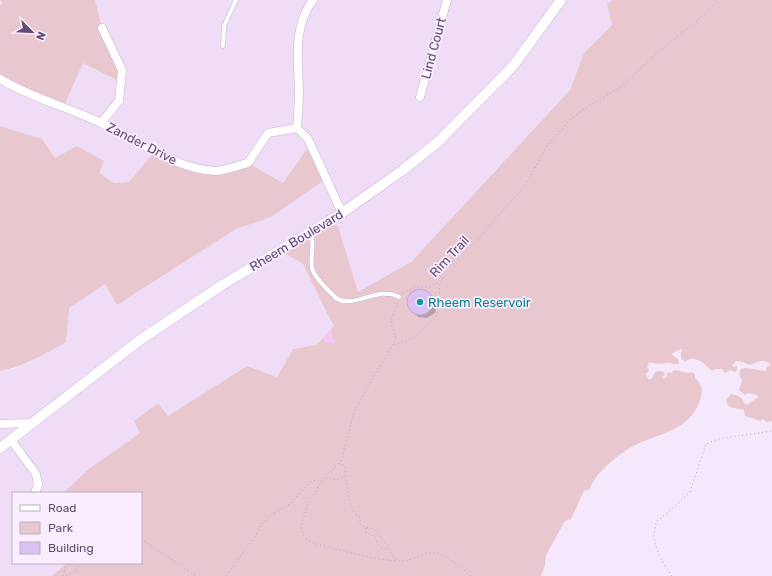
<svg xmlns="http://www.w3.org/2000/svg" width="772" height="576" viewBox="0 0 772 576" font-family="Rubik,sans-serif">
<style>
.residential{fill:#efddf7}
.green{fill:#e8c7cf}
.sand{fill:#f4c5f8}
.shadow{fill:#0003}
.building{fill:#dac1ef;stroke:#c3a3e0}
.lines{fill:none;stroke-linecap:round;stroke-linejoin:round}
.service-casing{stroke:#c5b3d1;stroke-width:5}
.minor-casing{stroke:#c5b3d1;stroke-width:9}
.tertiary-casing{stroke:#c5b3d1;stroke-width:11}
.path{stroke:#bea4d4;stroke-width:1;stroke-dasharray:1 3;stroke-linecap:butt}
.service{stroke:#fff;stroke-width:4}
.minor{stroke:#fff;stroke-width:8}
.tertiary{stroke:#fff;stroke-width:10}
.culture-dot{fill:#0f9aa8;stroke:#faeefe;stroke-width:1.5}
.labels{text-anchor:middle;stroke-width:3.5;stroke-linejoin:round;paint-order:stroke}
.street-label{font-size:13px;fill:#604d73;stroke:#faeefe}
.culture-label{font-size:13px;fill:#0d838f;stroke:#faeefe;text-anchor:start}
</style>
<rect width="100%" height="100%" fill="#f6e8fb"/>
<polygon class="residential" points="95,0 612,0 607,4 612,25 584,53 570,90 411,262 358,292 338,226 327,223 303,264 328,315 334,326 316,345 293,349 277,377 247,366 168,416 158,403 140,433 90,468 63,493 13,493 13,563 65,563 66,564 52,576 0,576 0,371 16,368 38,358 66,342 68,308 105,284 117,305 236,229 271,217 306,150 283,183 248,163 217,171 154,152 129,182 114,183 98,173 55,158 42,139 0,126 0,79 83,63 102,28"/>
<g class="green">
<polygon points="0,0 95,0 102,28 122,70 121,82 83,63 63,108 0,79 0,5 2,3"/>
<path d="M 612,0 L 772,0 L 772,421 L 767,422 L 763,419 L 760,421 L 745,416 L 744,410 L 729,407 L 726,401 L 731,394 C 737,395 743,397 744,403 L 747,405 L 758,397 L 757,395 L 749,393 L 745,395 L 739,390 L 742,380 L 739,374 L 741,369 L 746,368 L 766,371 L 767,367 L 771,365 C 764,357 758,362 750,365 L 743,362 L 736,361 L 732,365 L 734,367 L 737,366 L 737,370 L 735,372 L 730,370 L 725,373 L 722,369 L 715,369 L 712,371 L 702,362 L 693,358 L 685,361 L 681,359 L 681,353 L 682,350 L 681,349 L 671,354 L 678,359 L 679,364 C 674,365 670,362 666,363 C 659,364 656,364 649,362 L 647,367 L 649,369 L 648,372 L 646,374 L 649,380 L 652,378 L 655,372 L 659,371 L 664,372 L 665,375 L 661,378 L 666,378 L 667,372 L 671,373 L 675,370 L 688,373 L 692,372 L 695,374 L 695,378 C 703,386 703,390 700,400 C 691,430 658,434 635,445 C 620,453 594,473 590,489 L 584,491 L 571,519 L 565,521 L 546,555 L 545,565 L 541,576 L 52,576 L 66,564 L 65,563 L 141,563 L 141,493 L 63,493 L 90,468 L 140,433 L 134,421 L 158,403 L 168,416 L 247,366 L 277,377 L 293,349 L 316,345 L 324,337 L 324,341 L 336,342 L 332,339 L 332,332 L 331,329 L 334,326 L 328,315 L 303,264 L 280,250 L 327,223 L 338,226 L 358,292 L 411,262 L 570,90 L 584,53 L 612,25 L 607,4 Z"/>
<path d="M 0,126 L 42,139 L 55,158 L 77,146 L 104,161 L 99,173 L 114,183 L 129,182 L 154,152 L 217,171 L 248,163 L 283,183 L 306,150 L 312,148 L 326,179 L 271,217 L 236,229 L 117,305 L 105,284 L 69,308 L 66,342 C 43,355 26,366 0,371 Z"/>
</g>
<polygon class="sand" points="331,329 332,332 332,339 336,342 334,344 324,341 324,337"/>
<polygon class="shadow" points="416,290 426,291 434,298 437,307 435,313 427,318 418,317 408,305 409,296"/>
<circle class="building" cx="420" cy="302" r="13"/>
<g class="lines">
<g class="service-casing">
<g id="service">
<polyline points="223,46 224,26 236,0"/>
<path d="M 311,232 C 315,245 310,256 312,268 C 314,278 329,291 336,298 C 353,310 378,285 399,297"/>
</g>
</g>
<g class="minor-casing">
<g id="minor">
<path d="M 0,79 C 31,98 68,107 101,123 C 139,140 172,168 215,171 C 224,171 239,165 248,163 L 268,133 L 297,128 L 308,139 L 342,213"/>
<polyline points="420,97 447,0"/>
<polyline points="101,123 119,101 122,70 102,28"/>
<path d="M 297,128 C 298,115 299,103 299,90 C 298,60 293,26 313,0"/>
<polyline points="0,424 32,423"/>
<polyline points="11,440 36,474 38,485 35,493"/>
</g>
</g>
<g class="tertiary-casing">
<polyline id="tertiary" points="0,448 140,340 222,285 342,213 403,170 439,141 513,66 561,0"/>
</g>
<g class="path">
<polyline points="403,293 416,287 428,287 440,282 521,190 528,181 547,146 571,119 581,111 624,85 655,55 697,21 719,0"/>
<path d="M 398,303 C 391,320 388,317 396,336 L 393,345 L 376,372 L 354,412 L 341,461 L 322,480 L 307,507 L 301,526 L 303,535 L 308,540 L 316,544 C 344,550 371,560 400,561 C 412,562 423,551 436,553 C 445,554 464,570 471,576"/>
<polyline points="394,345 413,338 437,316 439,307 440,282"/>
<path d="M 345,476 C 349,487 348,513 360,517 L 360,524 C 364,528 368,527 373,529 C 380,533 382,542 389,546 L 389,550 L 396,560"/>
<path d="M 326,478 C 333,480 338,480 345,476 L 346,469 L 341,462"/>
<polyline points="366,528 366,533 375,536 379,546 389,550"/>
<polyline points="141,539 196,576"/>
<polyline points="63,576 66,564 65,563"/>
<polyline points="66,576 76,571 79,563"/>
<polyline points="226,576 255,537 260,526 272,514 290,504 309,483 316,480 321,480"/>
<path d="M 672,576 C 664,565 654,549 654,535 C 654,531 656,526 656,522 L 673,508 L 690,492 L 706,444 L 718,439 L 772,431"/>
</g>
<use href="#service" class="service"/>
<use href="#minor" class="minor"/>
<use href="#tertiary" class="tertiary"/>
</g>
<circle class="culture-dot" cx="420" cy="302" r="4"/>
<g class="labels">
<g class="street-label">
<text transform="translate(433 48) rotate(-75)" y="5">Lind Court</text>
<text transform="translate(142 143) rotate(27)" y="5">Zander Drive</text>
<text transform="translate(296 240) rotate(-31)" y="5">Rheem Boulevard</text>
<text transform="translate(449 256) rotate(-47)" y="5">Rim Trail</text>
</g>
<g class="culture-label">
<text x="428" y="307">Rheem Reservoir</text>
</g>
</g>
<rect x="12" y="492" width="130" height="72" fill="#faeefe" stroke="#bcaec6"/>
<rect x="20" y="505" width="20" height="6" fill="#ffffff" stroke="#bcaec6"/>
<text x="48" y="512" font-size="12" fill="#604d73">Road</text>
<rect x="20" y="522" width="20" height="12" fill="#e8c7cf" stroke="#bcaec6"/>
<text x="48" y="532" font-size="12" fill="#604d73">Park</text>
<rect x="20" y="542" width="20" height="12" fill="#dac1ef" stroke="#bcaec6"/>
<text x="48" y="552" font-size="12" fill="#604d73">Building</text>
<g transform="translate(32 32) rotate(114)" stroke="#faeefe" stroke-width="3" paint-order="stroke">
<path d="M0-3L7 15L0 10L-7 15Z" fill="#604d73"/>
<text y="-6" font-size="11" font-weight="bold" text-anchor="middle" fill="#604d73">N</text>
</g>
</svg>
